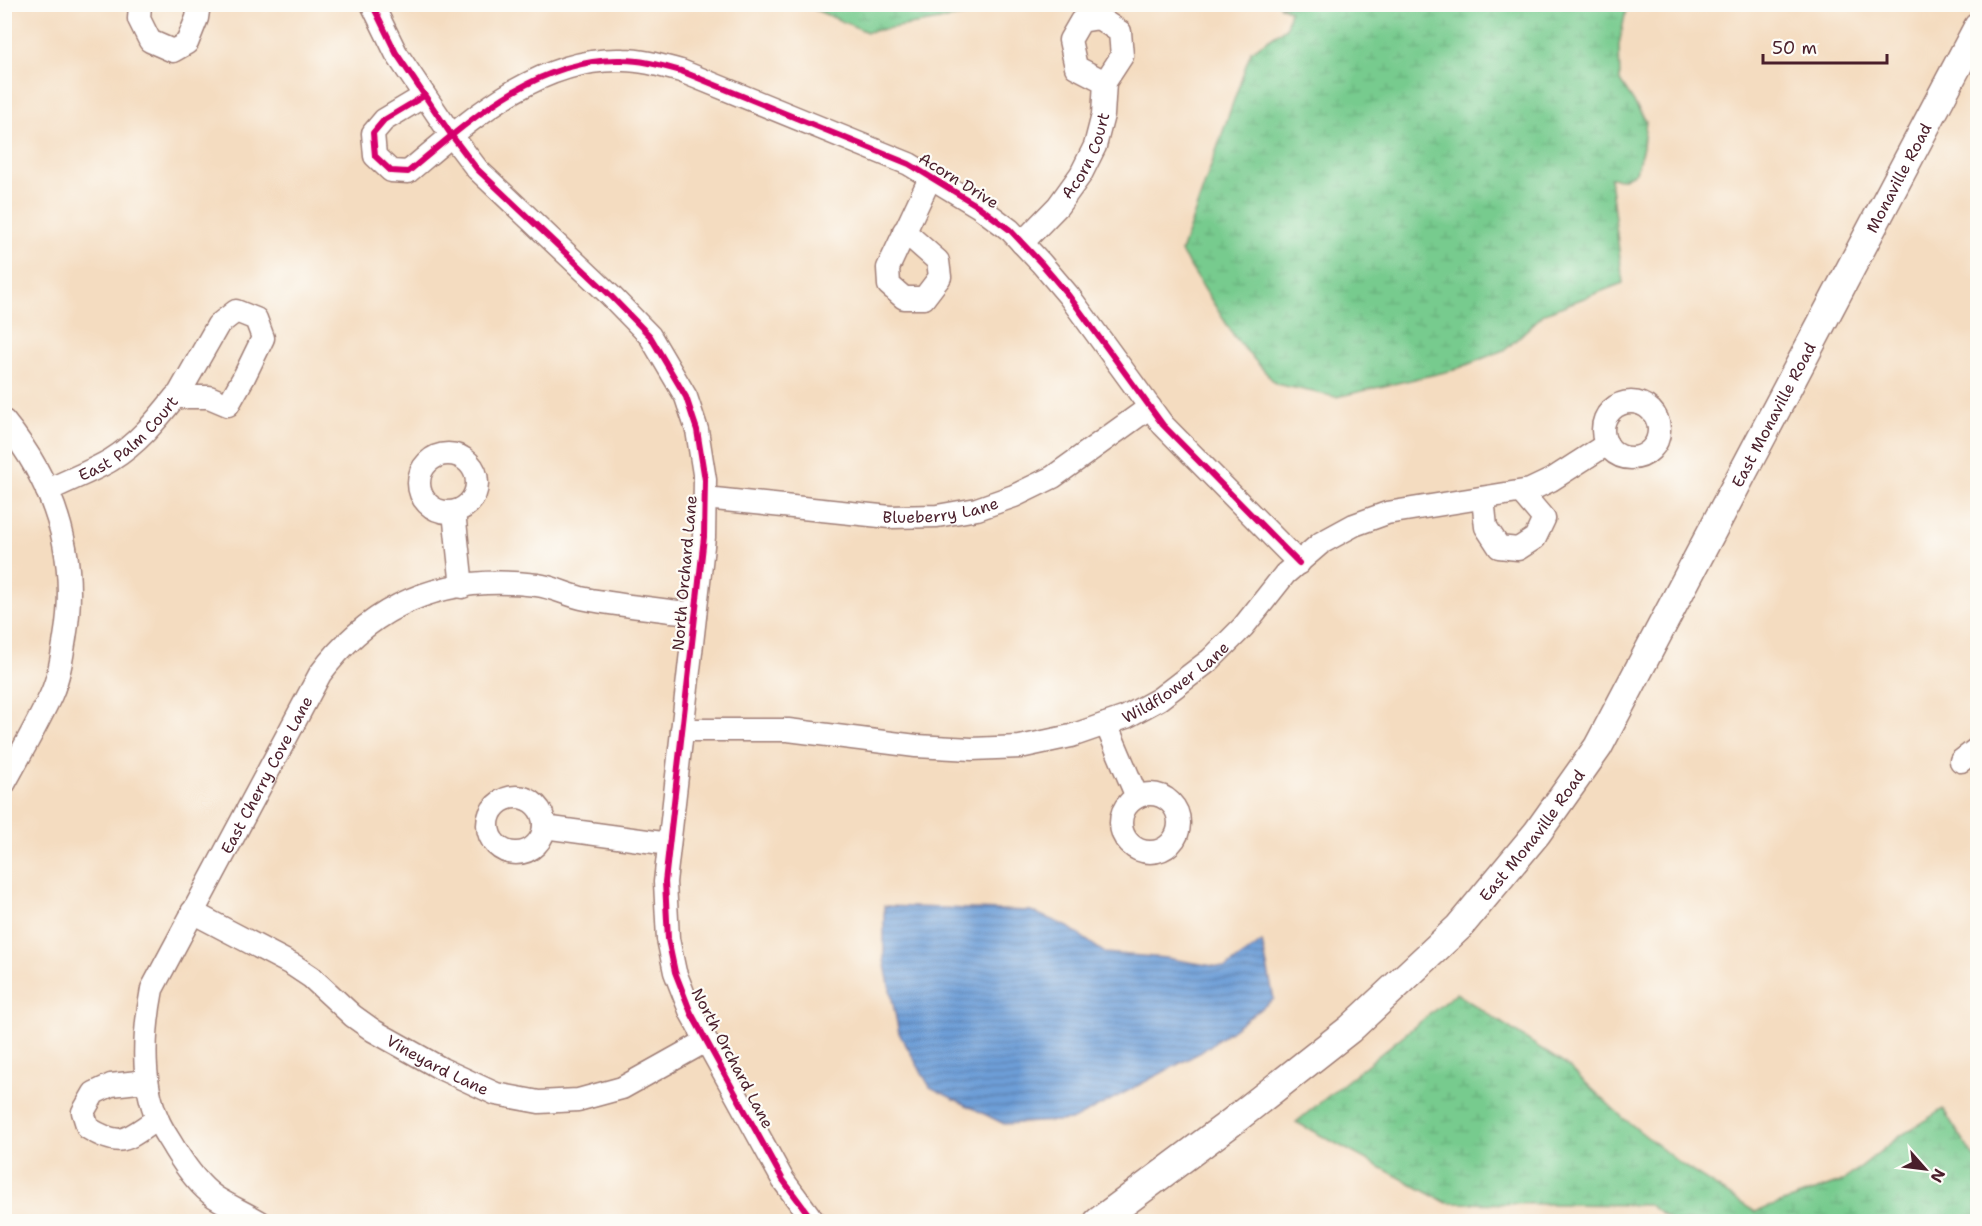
<svg xmlns="http://www.w3.org/2000/svg" width="1982" height="1226" viewBox="0 0 1982 1226" font-family="'Shantell Sans',sans-serif">
<style>
.wetland{fill:url(#wetland-marsh);stroke:#60755c;stroke-width:1.5}
.water{fill:url(#water-rules);stroke:#5c5e81;stroke-width:1.5}
.lines{fill:none;stroke-linecap:round;stroke-linejoin:round}
.minor-casing{stroke:#9f7e76;stroke-width:25}
.major-casing{stroke:#9f7e76;stroke-width:31}
.minor{stroke:#fff;stroke-width:22}
.major{stroke:#fff;stroke-width:28}
.cycleway-casing{stroke:#fdfcf7;stroke-width:10}
.cycleway{stroke:#d6006c;stroke-width:6}
.labels{text-anchor:middle;stroke-width:4.5;stroke-linejoin:round;paint-order:stroke}
.street-label{font-size:16px;fill:#4a1f2b;stroke:#fdfcf7}
</style>
<defs>
<pattern id="wetland-marsh" width="20" height="14" patternUnits="userSpaceOnUse" patternTransform="scale(1.5)"><rect width="20" height="14" fill="#77cb8e"/><path d="M1 5h8M5 5V1M11 12h8M15 12V8" fill="none" stroke="#68ae7b"/></pattern>
<pattern id="water-rules" width="6" height="5" patternUnits="userSpaceOnUse" patternTransform="scale(1.5)"><rect width="6" height="5" fill="#6d9ed7"/><path d="M0 2.5h6" fill="none" stroke="#5c80af"/></pattern>
</defs>
<rect width="100%" height="100%" fill="#fdfcf7"/>
<filter id="ink" filterUnits="userSpaceOnUse"><feTurbulence type="fractalNoise" baseFrequency=".0167" numOctaves="2"/><feDisplacementMap in="SourceGraphic" scale="12" xChannelSelector="R" yChannelSelector="G"/><feConvolveMatrix kernelMatrix="1 2 1 2 8 2 1 2 1" color-interpolation-filters="sRGB"/></filter>
<filter id="wash" filterUnits="userSpaceOnUse"><feTurbulence type="fractalNoise" baseFrequency=".008" numOctaves="4" result="noise"/><feDisplacementMap in="SourceGraphic" scale="24" xChannelSelector="R" yChannelSelector="G"/><feGaussianBlur stdDeviation="1.35" result="paint"/><feColorMatrix in="noise" values="0 0 0 0 0 0 0 0 0 0 0 0 0 0 0 0 0 1.4 0 .05"/><feComposite in="paint" operator="in"/></filter>
<g filter="url(#wash)">
<rect width="100%" height="100%" fill="#f4dcc0"/>
<g class="wetland">
<polygon points="804,5 976,5 970,15 867,32"/>
<polygon points="1278,5 1627,5 1619,45 1620,81 1646,121 1643,147 1636,172 1622,179 1610,178 1623,283 1545,313 1506,349 1454,370 1336,397 1276,384 1236,339 1181,252 1251,51 1286,28 1290,11"/>
<polygon points="1456,993 1569,1067 1622,1117 1682,1165 1755,1212 1843,1181 1897,1138 1943,1109 1977,1162 1977,1221 1673,1222 1649,1205 1447,1203 1296,1122"/>
</g>
<polygon class="water" points="884,906 1031,911 1068,927 1105,953 1166,958 1225,968 1262,942 1274,999 1201,1052 1073,1120 1004,1124 930,1087 899,1033 884,960"/>
</g>
<g filter="url(#ink)">
<g class="lines">
<g class="minor-casing">
<g id="minor">
<polyline points="140,4 139,19 150,41 173,51 187,43 197,18 199,4"/>
<polyline points="372,4 396,53 452,136 477,169 611,296 650,336 686,397 697,430 705,480 704,537 665,882 668,939 675,972 691,1013 783,1180 814,1222"/>
<path d="M 424,96 L 384,120 L 373,133 L 375,156 L 391,171 L 408,172 C 469,121 538,57 623,60 C 643,60 662,66 681,71 L 909,164 L 978,206 L 1010,230 L 1041,263 L 1069,296 L 1163,425 L 1299,563"/>
<polyline points="904,231 938,261 940,277 924,298 904,298 889,285 888,268 931,176"/>
<path id="s1" d="M 1022,243 L 1058,206 L 1081,174 L 1095,146 L 1103,115 L 1105,82 L 1122,56 L 1120,32 L 1099,18 L 1081,21 L 1070,40 L 1076,67 L 1105,82"/>
<circle cx="1631" cy="430" r="28"/>
<path d="M 4,421 C 56,485 79,556 65,638 C 62,657 59,677 51,695 C 37,725 20,755 4,784"/>
<circle cx="448" cy="483" r="29"/>
<path id="s2" d="M 47,491 C 68,480 91,472 111,460 C 137,444 156,421 175,397 L 209,397 L 228,405 L 244,377 L 263,338 L 256,319 L 236,311 L 218,325 L 177,397"/>
<path id="s3" d="M 705,498 L 890,517 L 937,516 L 977,509 L 1014,496 L 1053,477 L 1150,407"/>
<polyline points="1483,498 1486,527 1499,547 1518,549 1535,538 1544,519 1521,492"/>
<polyline points="454,512 462,587"/>
<polyline points="1106,724 1137,797"/>
<path id="s4" d="M 682,730 L 788,730 L 916,746 L 972,749 L 1020,747 L 1071,736 L 1126,717 L 1159,699 L 1210,660 L 1243,627 L 1285,574 L 1321,543 L 1354,525 L 1387,513 L 1530,490 L 1551,480 L 1607,444"/>
<polyline points="1961,761 1978,748"/>
<circle cx="1150" cy="823" r="29"/>
<circle cx="516" cy="825" r="28"/>
<polyline points="544,827 669,844"/>
<path id="s5" d="M 192,912 L 293,965 L 311,977 L 353,1016 L 374,1031 L 442,1069 L 496,1094 L 539,1102 L 578,1100 L 622,1088 L 706,1041"/>
<path d="M 147,1081 L 111,1085 L 94,1093 L 83,1112 L 88,1128 C 123,1149 126,1139 157,1119"/>
<path id="s6" d="M 260,1222 C 245,1213 229,1206 215,1197 C 198,1185 185,1166 174,1148 C 169,1139 162,1130 158,1120 C 140,1079 144,1031 152,989 L 320,674 C 374,601 448,574 537,585 C 554,587 569,596 586,599 C 622,606 659,609 695,614"/>
</g>
</g>
<g class="major-casing">
<g id="major">
<path id="s7" d="M 1098,1222 L 1228,1125 L 1350,1029 L 1459,927 L 1537,833 L 1598,747 L 1978,27"/>
</g>
</g>
<use href="#minor" class="minor"/>
<use href="#major" class="major"/>
<g class="cycleway-casing">
<g id="cycleway">
<polyline points="372,4 396,53 452,136 477,169 611,296 650,336 686,397 697,430 705,480 704,537 665,882 668,939 675,972 691,1013 783,1180 814,1222"/>
<path d="M 424,96 L 384,120 L 373,133 L 375,156 L 391,171 L 408,172 C 469,121 538,57 623,60 C 643,60 662,66 681,71 L 909,164 L 978,206 L 1010,230 L 1041,263 L 1069,296 L 1163,425 L 1299,563"/>
</g>
</g>
<use href="#cycleway" class="cycleway"/>
</g>
</g>
<g class="labels">
<g class="street-label">
<text dy="6" stroke="none"><textPath href="#s1" startOffset="110">Acorn Court</textPath></text>
<text dy="6" stroke="none"><textPath href="#s7" startOffset="1338">Monaville Road</textPath></text>
<text transform="translate(959 180) rotate(32)" y="6">Acorn Drive</text>
<text dy="6" stroke="none"><textPath href="#s7" startOffset="1070">East Monaville Road</textPath></text>
<text dy="6" stroke="none"><textPath href="#s2" startOffset="98">East Palm Court</textPath></text>
<text dy="6" stroke="none"><textPath href="#s3" startOffset="237">Blueberry Lane</textPath></text>
<text transform="translate(684 573) rotate(-85)" y="6">North Orchard Lane</text>
<text dy="6" stroke="none"><textPath href="#s4" startOffset="510">Wildflower Lane</textPath></text>
<text dy="6" stroke="none"><textPath href="#s6" startOffset="524">East Cherry Cove Lane</textPath></text>
<text dy="6" stroke="none"><textPath href="#s7" startOffset="584">East Monaville Road</textPath></text>
<text transform="translate(733 1058) rotate(62)" y="6">North Orchard Lane</text>
<text dy="6" stroke="none"><textPath href="#s5" startOffset="291">Vineyard Lane</textPath></text>
</g>
</g>
<rect width="1982" height="1226" fill="none" stroke="#fdfcf7" stroke-width="24"/>
<g transform="translate(1925 1169) rotate(118)" stroke="#fdfcf7" stroke-width="4.5" paint-order="stroke">
<path d="M0-4.5L10 22L0 15L-10 22Z" fill="#4a1f2b"/>
<text y="-9" font-size="16" font-weight="bold" text-anchor="middle" fill="#4a1f2b">N</text>
</g>
<path d="M1763 54v9h124v-9" fill="none" stroke="#4a1f2b" stroke-width="3"/>
<text x="1772" y="54" font-size="18" fill="#4a1f2b" stroke="#fdfcf7" stroke-width="4.5" paint-order="stroke">50 m</text>
</svg>
